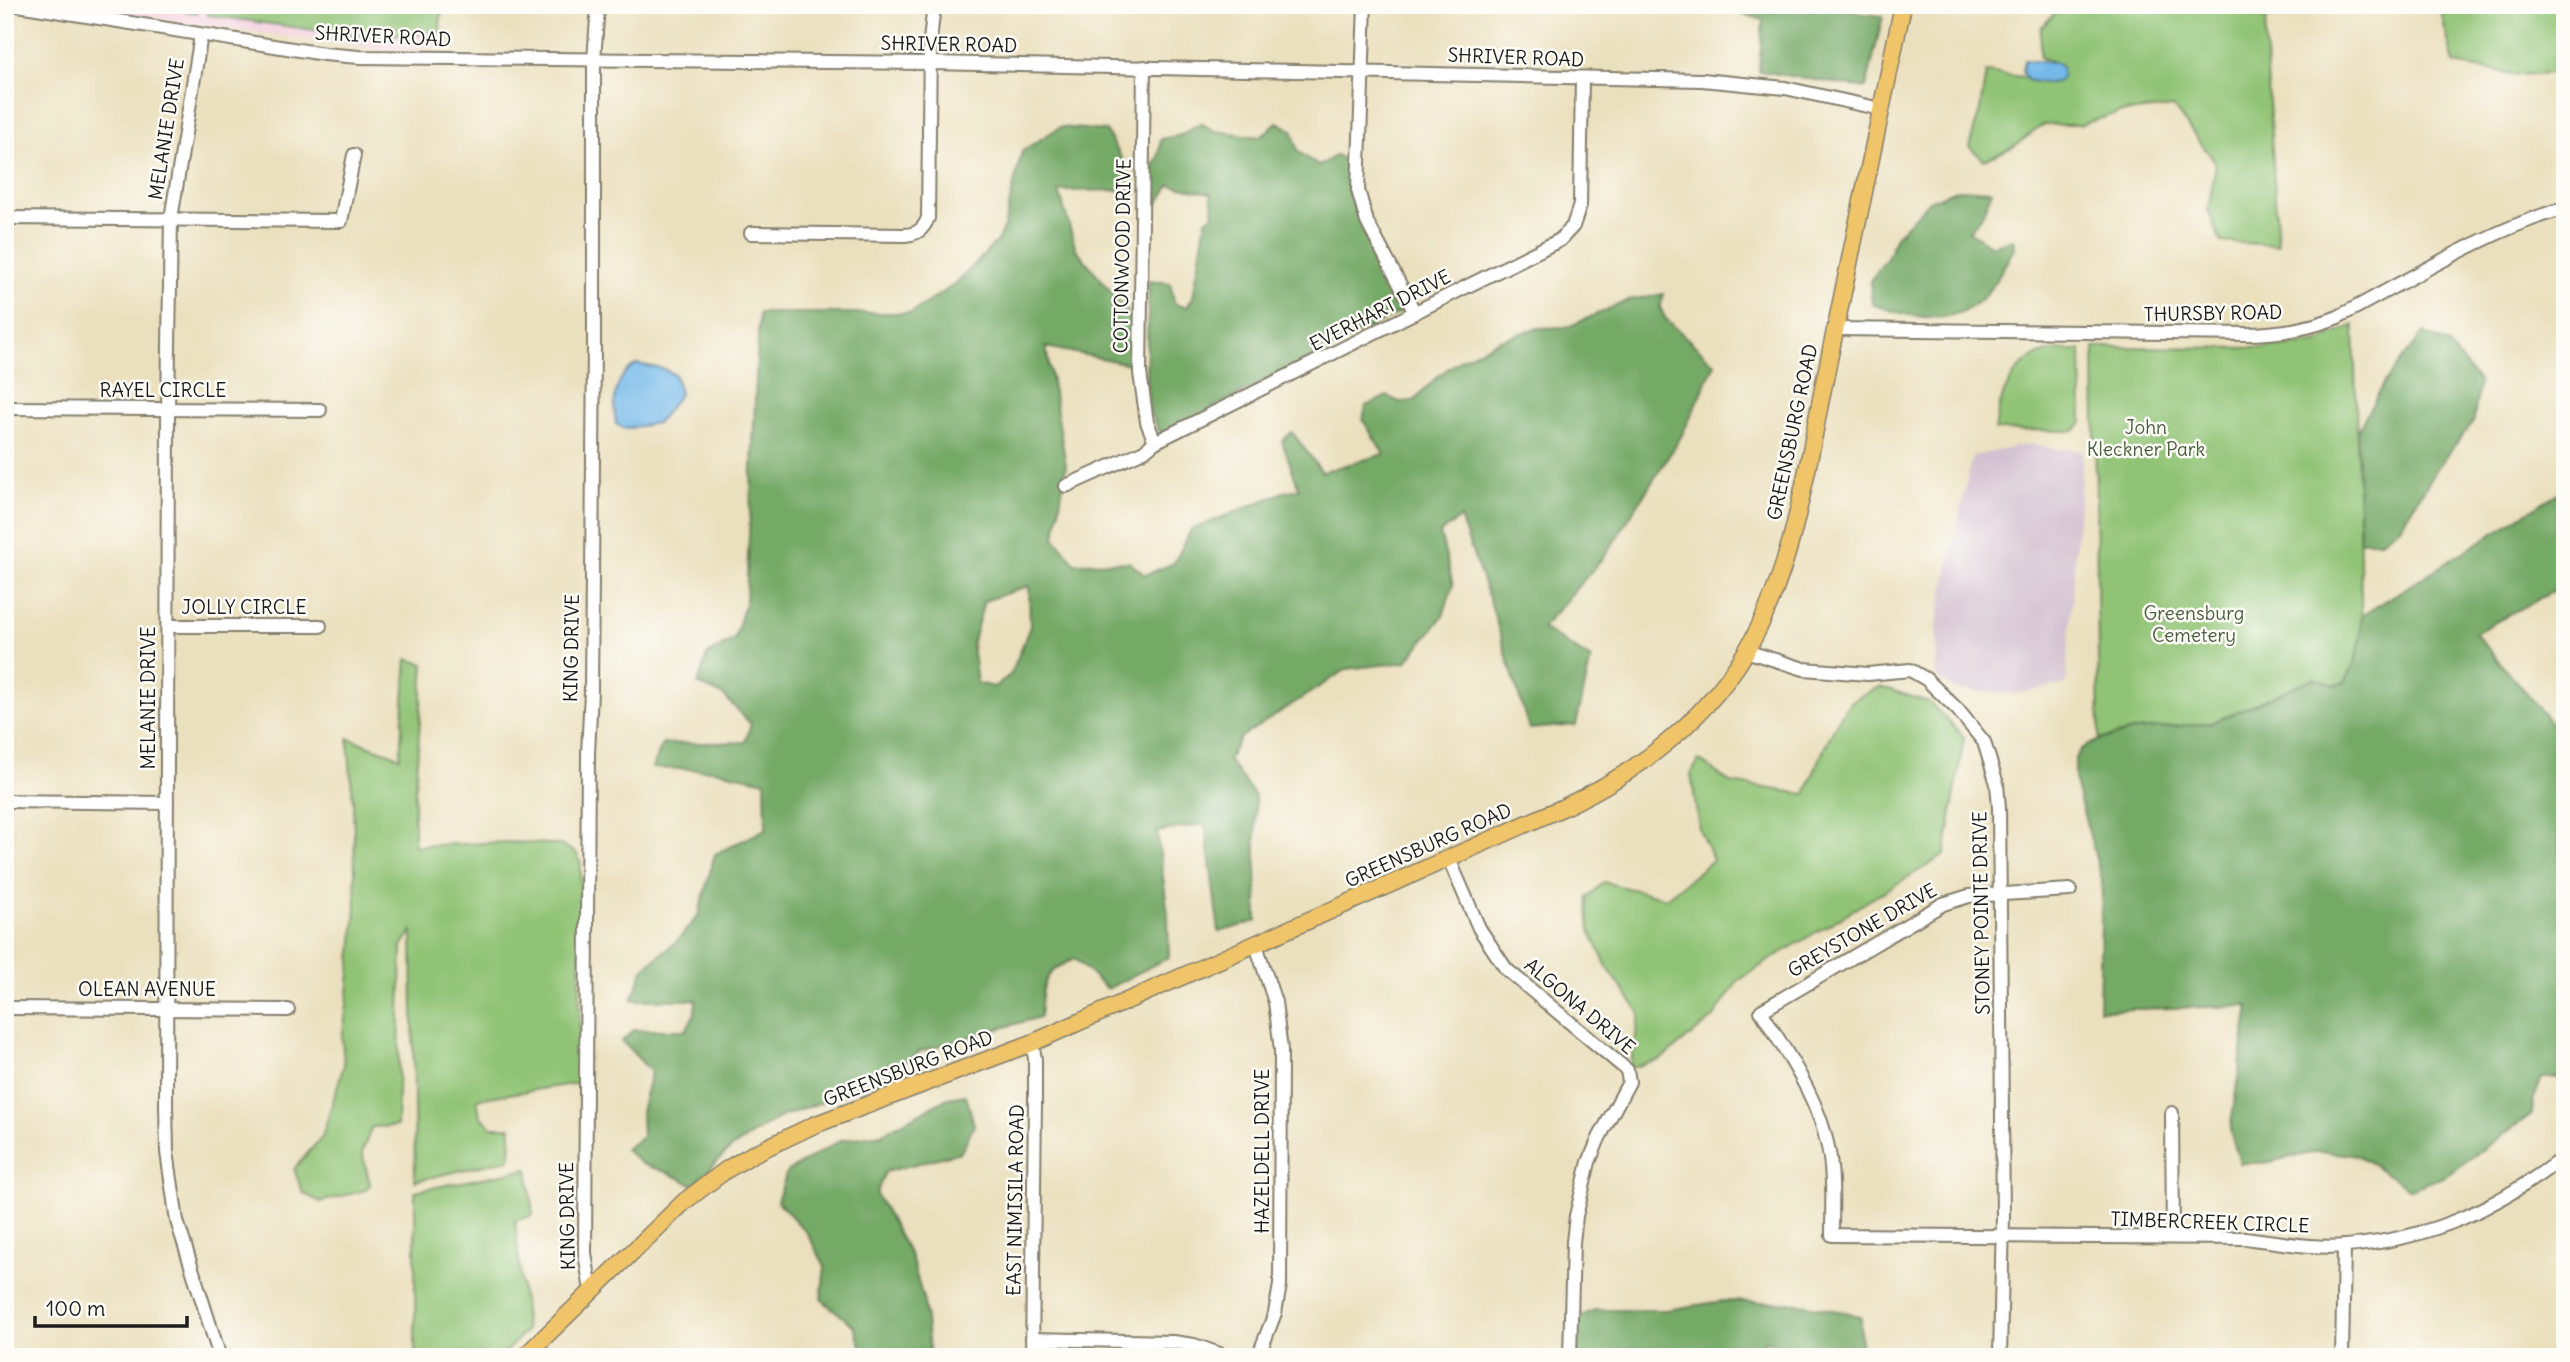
<svg xmlns="http://www.w3.org/2000/svg" width="2570" height="1362" viewBox="0 0 2570 1362" font-family="Delius,sans-serif">
<style>
.built{fill:#f4cfde}
.industrial{fill:#d0bdce}
.green{fill:#90c374;stroke:#567048;stroke-width:2}
.forest{fill:#74a966;stroke:#486241;stroke-width:2;fill-rule:evenodd}
.water{fill:#74b9ea;stroke:#486a83;stroke-width:2}
.lines{fill:none;stroke-linecap:round;stroke-linejoin:round}
.minor-casing{stroke:#847e6d;stroke-width:16}
.major-casing{stroke:#847e6d;stroke-width:19}
.minor{stroke:#fff;stroke-width:12}
.major{stroke:#f0c469;stroke-width:16}
.labels{text-anchor:middle;stroke-width:5;stroke-linejoin:round;paint-order:stroke}
.street-label{font-size:19px;fill:#1c1c1c;stroke:#fdfcf7}
.park-label{font-size:19px;fill:#4a5f3f;stroke:#fdfcf7}
</style>
<rect width="100%" height="100%" fill="#fdfcf7"/>
<filter id="ink" filterUnits="userSpaceOnUse"><feTurbulence type="fractalNoise" baseFrequency=".0143" numOctaves="2"/><feDisplacementMap in="SourceGraphic" scale="14" xChannelSelector="R" yChannelSelector="G"/><feConvolveMatrix kernelMatrix="1 2 1 2 8 2 1 2 1" color-interpolation-filters="sRGB"/></filter>
<filter id="wash" filterUnits="userSpaceOnUse"><feTurbulence type="fractalNoise" baseFrequency=".00686" numOctaves="4" result="noise"/><feDisplacementMap in="SourceGraphic" scale="28" xChannelSelector="R" yChannelSelector="G"/><feGaussianBlur stdDeviation="1.57" result="paint"/><feColorMatrix in="noise" values="0 0 0 0 0 0 0 0 0 0 0 0 0 0 0 0 0 1.4 0 .05"/><feComposite in="paint" operator="in"/></filter>
<g filter="url(#wash)">
<rect width="100%" height="100%" fill="#ebe0be"/>
<polygon class="built" points="55,5 441,5 441,46 394,51"/>
<polygon class="industrial" points="2030,444 2057,449 2083,450 2066,684 2015,694 1956,690 1936,677 1937,623 1972,456"/>
<g class="green">
<polygon points="145,5 198,5 197,13"/>
<polygon points="208,5 441,5 440,34 350,35 207,15"/>
<polygon points="2080,5 2268,5 2265,37 2278,245 2221,242 2208,211 2216,163 2173,107 2118,113 2080,125 2043,125 2013,147 1984,160 1969,147 1980,110 1986,72 2057,82 2062,78 2061,65 2040,57 2041,28 2056,12"/>
<polygon points="2439,5 2565,5 2565,72 2519,75 2454,64"/>
<polygon points="2354,325 2362,638 2351,672 2344,683 2334,685 2314,678 2211,723 2136,730 2099,740 2094,347 2267,348 2316,343"/>
<path d="M 2081,350 L 2082,423 L 2075,431 L 1995,430 C 1999,398 2012,360 2048,352 C 2058,349 2071,350 2081,350 Z"/>
<polygon points="407,659 424,664 414,805 414,846 508,842 551,844 564,846 577,854 581,864 579,1083 477,1099 480,1116 492,1127 511,1127 510,1159 415,1181 412,931 402,946 397,1126 372,1127 362,1152 370,1184 366,1190 320,1202 303,1193 294,1169 322,1137 344,1065 342,1038 347,1005 356,908 353,803 348,738 400,757"/>
<path d="M 1880,687 L 1929,702 L 1964,737 L 1945,855 L 1773,958 L 1738,981 L 1713,1018 L 1660,1060 L 1630,1068 L 1640,1013 L 1607,967 L 1590,930 L 1587,898 L 1604,882 L 1666,898 L 1713,860 L 1699,829 L 1691,774 L 1699,760 L 1731,783 L 1805,794 C 1814,773 1836,716 1850,703 C 1859,695 1870,691 1880,687 Z"/>
<polygon points="528,1169 533,1215 515,1221 526,1331 500,1357 415,1357 415,1191"/>
</g>
<g class="forest">
<polygon points="1739,5 1835,5 1864,14 1883,16 1866,88 1759,71 1763,20 1729,10"/>
<polygon points="1277,122 1292,130 1298,151 1318,166 1337,155 1344,160 1349,198 1403,311 1161,434 1150,413 1146,378 1149,281 1170,283 1175,304 1187,307 1193,297 1206,220 1214,214 1211,193 1170,185 1159,202 1148,206 1149,171 1158,158 1161,139 1181,135 1200,123 1215,131 1261,137"/>
<path d="M 1060,127 L 1106,131 L 1128,169 L 1128,190 L 1059,191 L 1076,249 L 1130,315 L 1134,365 L 1046,347 L 1066,465 L 1055,538 L 1075,563 L 1129,562 L 1145,575 L 1174,563 L 1191,530 L 1284,492 L 1299,489 L 1282,441 L 1292,432 L 1322,472 L 1384,454 L 1363,420 L 1366,406 L 1387,396 L 1399,402 L 1414,401 L 1438,376 L 1461,359 L 1500,340 L 1538,328 L 1568,327 L 1629,300 L 1664,294 L 1660,307 L 1665,318 L 1715,364 L 1682,435 L 1607,553 L 1542,628 L 1591,659 L 1576,725 L 1529,729 L 1491,604 L 1460,518 L 1440,533 L 1453,585 L 1443,616 L 1406,662 L 1347,669 L 1240,738 L 1228,760 L 1255,796 L 1257,921 L 1219,932 L 1205,824 L 1157,832 L 1168,914 L 1169,957 L 1107,989 L 1075,959 C 1041,972 1043,984 1040,1017 L 921,1051 L 876,1083 L 780,1117 L 730,1149 L 693,1185 L 669,1173 L 642,1164 L 625,1149 L 642,1137 L 641,1112 L 651,1072 L 622,1041 L 634,1030 L 686,1030 L 695,1013 L 696,1000 L 632,1000 L 644,968 L 679,939 L 698,916 L 715,854 L 766,829 L 765,781 L 714,770 L 652,768 L 663,744 L 745,742 L 751,724 L 723,695 L 698,684 L 707,655 L 735,638 L 746,600 L 759,313 L 911,313 L 957,283 L 997,241 L 1004,227 L 1022,151 ZM 1029,586 L 1030,626 L 1023,644 L 1011,674 L 994,687 L 977,683 L 972,645 L 984,601 Z"/>
<path d="M 1958,189 L 1992,191 L 1981,217 L 1969,231 L 1992,246 L 2013,239 L 2015,247 C 2006,262 1997,281 1986,294 C 1955,329 1910,318 1872,304 L 1870,281 L 1887,258 L 1896,236 L 1929,201 Z"/>
<polygon points="2423,333 2447,343 2479,382 2474,420 2438,467 2400,527 2381,541 2360,541 2357,431 2385,382"/>
<path d="M 2565,438 L 2565,585 L 2475,633 L 2559,732 L 2560,869 L 2565,876 L 2565,1078 L 2542,1078 L 2533,1101 L 2532,1114 L 2444,1177 L 2410,1189 L 2359,1156 L 2320,1151 L 2265,1163 L 2240,1163 L 2230,1131 L 2249,1006 L 2099,1010 L 2102,880 L 2075,782 L 2075,758 L 2081,749 L 2099,740 L 2136,730 L 2211,723 L 2314,678 L 2334,685 L 2344,683 C 2358,662 2362,641 2361,616 L 2564,489 L 2562,442 Z"/>
<polygon points="966,1095 974,1125 961,1152 885,1172 876,1194 911,1257 924,1302 930,1357 865,1357 854,1326 821,1299 825,1266 807,1233 777,1201 787,1172 841,1140 881,1134 948,1098"/>
<polygon points="1723,1301 1795,1303 1850,1313 1861,1318 1861,1357 1795,1357 1767,1341 1736,1357 1576,1357 1577,1318 1595,1310 1666,1310"/>
</g>
<g class="water">
<path d="M 2024,60 L 2056,63 L 2062,68 L 2062,78 C 2052,87 2038,82 2027,80 L 2022,72 Z"/>
<path d="M 637,364 L 664,369 L 675,375 L 680,394 L 657,423 L 625,429 L 616,424 C 612,400 615,375 637,364 Z"/>
</g>
</g>
<g filter="url(#ink)">
<g class="lines">
<g class="minor-casing">
<g id="minor">
<polyline points="18,5 324,54 359,57 930,63 1702,80 1785,88 1881,109"/>
<polyline points="1365,5 1358,190 1367,222 1415,313"/>
<polyline points="201,35 171,219 168,409 166,1104 167,1152 177,1221 220,1357"/>
<polyline points="1144,67 1140,373 1147,422 1155,442"/>
<polyline points="5,218 341,221 354,155"/>
<path d="M 751,233 L 905,235 C 917,234 923,230 928,218 L 930,41 L 934,5"/>
<path d="M 1835,329 L 2249,334 C 2281,333 2308,329 2338,317 C 2411,279 2486,231 2565,208"/>
<polyline points="5,408 320,410"/>
<polyline points="1066,486 1144,451 1155,442 1560,240 1573,226 1580,205 1582,79"/>
<polyline points="168,626 320,626"/>
<polyline points="1746,651 1804,669 1868,674 1910,670 1926,679 1958,710 1984,742 1997,784 1999,808 2003,1216 2000,1357"/>
<polyline points="5,801 167,803"/>
<polyline points="1449,859 1479,928 1506,969 1627,1070 1629,1082 1599,1138 1589,1162 1576,1216 1573,1242 1570,1357"/>
<path d="M 2070,890 L 1969,896 L 1943,904 L 1761,1011 C 1787,1054 1818,1097 1828,1147 C 1834,1175 1832,1206 1832,1235 L 2245,1238 C 2278,1242 2313,1249 2346,1246 C 2433,1239 2497,1208 2565,1156"/>
<polyline points="1256,945 1275,1002 1281,1050 1280,1285 1275,1313 1258,1357"/>
<polyline points="5,1008 288,1010"/>
<polyline points="2172,1113 2173,1237"/>
<polyline points="591,1291 585,1253 588,754 591,691 594,345 594,60 598,5"/>
<polyline points="1032,1339 1173,1342 1194,1345 1228,1357"/>
<polyline points="1032,1357 1035,1104 1035,1059 1032,1043"/>
<polyline points="2342,1357 2344,1247"/>
</g>
</g>
<g class="major-casing">
<path id="major" d="M 524,1357 L 685,1201 L 726,1170 L 753,1154 L 814,1125 L 1032,1043 L 1562,808 C 1632,775 1693,731 1737,666 C 1794,580 1806,468 1827,369 C 1852,247 1878,126 1903,5"/>
</g>
<use href="#minor" class="minor"/>
<use href="#major" class="major"/>
</g>
</g>
<g class="labels">
<g class="street-label">
<text transform="translate(383 36) rotate(3)" y="7">SHRIVER ROAD</text>
<text transform="translate(949 44) rotate(1)" y="7">SHRIVER ROAD</text>
<text transform="translate(1516 57) rotate(2)" y="7">SHRIVER ROAD</text>
<text transform="translate(166 129) rotate(-81)" y="7">MELANIE DRIVE</text>
<text transform="translate(1122 256) rotate(-89)" y="7">COTTONWOOD DRIVE</text>
<text transform="translate(1380 310) rotate(-27)" y="7">EVERHART DRIVE</text>
<text transform="translate(2213 313) rotate(-1)" y="7">THURSBY ROAD</text>
<text x="163" y="397">RAYEL CIRCLE</text>
<text transform="translate(1792 432) rotate(-78)" y="7">GREENSBURG ROAD</text>
<text x="244" y="614">JOLLY CIRCLE</text>
<text transform="translate(571 648) rotate(-89)" y="7">KING DRIVE</text>
<text transform="translate(148 698) rotate(-90)" y="7">MELANIE DRIVE</text>
<text transform="translate(1428 845) rotate(-24)" y="7">GREENSBURG ROAD</text>
<text transform="translate(1981 913) rotate(-91)" y="7">STONEY POINTE DRIVE</text>
<text transform="translate(1862 930) rotate(-30)" y="7">GREYSTONE DRIVE</text>
<text x="147" y="996">OLEAN AVENUE</text>
<text transform="translate(1580 1006) rotate(40)" y="7">ALGONA DRIVE</text>
<text transform="translate(908 1068) rotate(-21)" y="7">GREENSBURG ROAD</text>
<text transform="translate(1262 1151) rotate(-90)" y="7">HAZELDELL DRIVE</text>
<text transform="translate(1015 1200) rotate(-89)" y="7">EAST NIMISILA ROAD</text>
<text transform="translate(567 1216) rotate(-91)" y="7">KING DRIVE</text>
<text transform="translate(2210 1222) rotate(2)" y="7">TIMBERCREEK CIRCLE</text>
</g>
<g class="park-label">
<text x="2146" y="434">John<tspan x="2146" dy="22">Kleckner Park</tspan></text>
<text x="2194" y="620">Greensburg<tspan x="2194" dy="22">Cemetery</tspan></text>
</g>
</g>
<rect width="2570" height="1362" fill="none" stroke="#fdfcf7" stroke-width="28"/>
<path d="M35 1316v10h152v-10" fill="none" stroke="#1c1c1c" stroke-width="3.5"/>
<text x="46" y="1316" font-size="21" fill="#1c1c1c" stroke="#fdfcf7" stroke-width="5" paint-order="stroke">100 m</text>
</svg>
